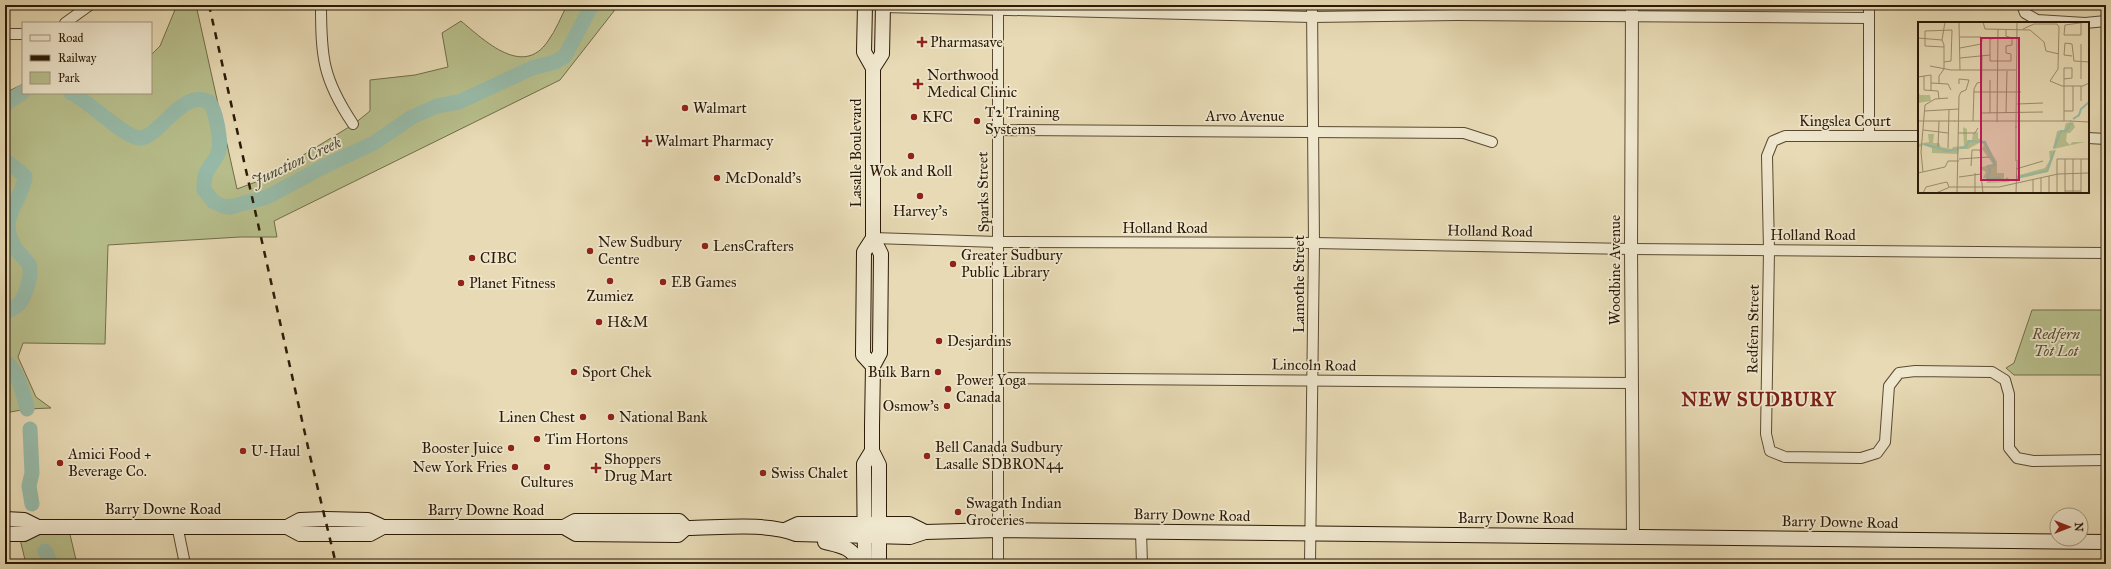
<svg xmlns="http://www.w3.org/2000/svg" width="2111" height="569" viewBox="0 0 2111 569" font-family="'IM FELL Great Primer',serif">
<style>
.green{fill:#b7bf8c;stroke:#716c4a}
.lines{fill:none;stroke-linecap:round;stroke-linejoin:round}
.river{stroke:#97bba9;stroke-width:15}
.minor-casing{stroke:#5a4a32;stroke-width:12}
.tertiary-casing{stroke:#5a4a32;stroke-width:14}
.secondary-casing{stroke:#2b1a07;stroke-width:16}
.minor{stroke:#efe7ce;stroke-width:10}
.tertiary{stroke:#efe7ce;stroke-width:12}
.secondary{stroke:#efe7ce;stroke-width:14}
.rail{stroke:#2b1a07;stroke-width:2.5;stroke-dasharray:7 7;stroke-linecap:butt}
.poi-dot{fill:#8f2418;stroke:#efe7ce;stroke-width:1.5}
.labels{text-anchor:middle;stroke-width:3.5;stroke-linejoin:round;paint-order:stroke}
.poi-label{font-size:15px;fill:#2b1a07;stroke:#efe7ce;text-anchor:start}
.street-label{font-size:15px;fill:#2b1a07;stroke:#efe7ce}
.park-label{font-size:15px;font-style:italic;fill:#554c2f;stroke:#efe7ce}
.water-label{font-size:16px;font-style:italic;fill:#4b4a38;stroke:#efe7ce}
.district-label{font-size:19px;font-weight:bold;letter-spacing:1px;fill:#7a1f14;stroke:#efe7ce}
.inset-river{fill:none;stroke:#97bba9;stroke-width:2}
.inset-road{fill:none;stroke:#9c8d6f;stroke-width:1}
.view{fill:#c2185b;fill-opacity:0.15;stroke:#c2185b;stroke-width:2}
.inset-edge{fill:none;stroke:#2b1a07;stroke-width:2}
</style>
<rect width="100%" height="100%" fill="#e7dab4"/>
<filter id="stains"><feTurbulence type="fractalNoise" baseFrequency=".005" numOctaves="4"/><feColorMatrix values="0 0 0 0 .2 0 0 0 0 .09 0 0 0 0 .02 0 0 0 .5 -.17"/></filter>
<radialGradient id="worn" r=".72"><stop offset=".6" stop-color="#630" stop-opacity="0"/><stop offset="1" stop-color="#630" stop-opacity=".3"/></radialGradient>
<g class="green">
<path d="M 177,5 L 196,5 L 237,189 L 264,179 L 354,124 L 370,111 L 370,80 L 415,75 L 448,67 L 442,33 L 461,21 C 485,41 523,78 548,41 C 556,30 561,17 567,5 L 615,5 L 614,11 L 560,80 L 274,221 L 277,237 L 240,237 L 108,245 L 105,344 L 23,343 L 18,357 L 36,397 L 51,408 L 27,409 L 5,413 L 5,93 L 23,84 L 23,93 L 151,93 L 151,55 L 160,46 Z"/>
<polygon points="1720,5 1807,5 1808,8 1720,9"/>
<polygon points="2032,310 2106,310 2106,375 2014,375 2006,368 2014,363"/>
<polygon points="68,526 77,564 26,564 19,535"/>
</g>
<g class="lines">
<g class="river">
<path d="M 71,93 C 89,101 125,138 140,138 C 159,138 182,88 209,102 C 216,110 221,140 219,150 C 214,167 203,166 204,190 L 214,202 L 223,206 L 230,207 L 267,197 L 323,167 L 374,143 L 412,117 L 437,106 L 459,102 L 532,68 L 555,62 L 565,56 L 592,5"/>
<polyline points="5,104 23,92"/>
<path d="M 5,160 L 25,176 C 24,194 9,207 8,225 C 8,236 13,247 21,255 C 23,258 27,261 29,264 C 33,274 25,298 18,305 C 14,308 9,310 5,313"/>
<path d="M 5,362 C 18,370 24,395 27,409"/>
<polyline points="30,429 32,473 29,486 32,504"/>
<polyline points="45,551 51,564"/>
</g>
<g class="minor-casing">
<g id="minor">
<path d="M 321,5 C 321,58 323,79 353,124"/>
<polyline points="1869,5 1869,136"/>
<polyline points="2022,5 2025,13 2037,20 2085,23 2106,21"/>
<polyline points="883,7 1312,17 1457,15 1869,18"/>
<polyline points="65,23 90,5"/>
<polyline points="5,34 23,34"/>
<polyline points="997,130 1464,133 1492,142"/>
<polyline points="1919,136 1785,136 1773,141 1767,156 1769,250 1766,434 1770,451 1785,457 1861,458 1877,453 1885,442 1889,386 1899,373 1915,371 1992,372 2005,380 2009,394 2009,448 2017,458 2033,461 2106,460"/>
<polyline points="2088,138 2106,139"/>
<polyline points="873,238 998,242 1314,243 1631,249 2106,253"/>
<polyline points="997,378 1631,383"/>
<polyline points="177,525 185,564"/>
<polyline points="1141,532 1142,564"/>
<polyline points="998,564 998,11"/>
<polyline points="1310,564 1314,243 1312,5"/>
</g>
</g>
<g class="tertiary-casing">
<polyline id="tertiary" points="1632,5 1631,249 1633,536"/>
</g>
<g class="secondary-casing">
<g id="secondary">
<polyline points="865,5 864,52 873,68 873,238 881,254 880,353 873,366 872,425 872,451 879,465 879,564"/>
<polyline points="873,68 882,54 883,5"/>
<polyline points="873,366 863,355 864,252 873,238"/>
<polyline points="5,519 24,520 38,527 287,527 300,534 370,534 383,527"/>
<path d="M 287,527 L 300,520 L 326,519 L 368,520 L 383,527 L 564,527 L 576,534 L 678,535 L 686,528 C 719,528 766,522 796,534 L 910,537 L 925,532 L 997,530 L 2106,542"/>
<polyline points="564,527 575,521 679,521 686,528"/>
<polyline points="785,530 798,524 909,524 925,532"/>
<polyline points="5,534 24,534 38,527"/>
<path d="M 825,542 C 842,546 852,547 860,564"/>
<polyline points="865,564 864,464 872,451"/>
</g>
</g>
<use href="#minor" class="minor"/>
<use href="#tertiary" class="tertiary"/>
<use href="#secondary" class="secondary"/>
<polyline class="rail" points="209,5 310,456 336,564"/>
</g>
<g class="poi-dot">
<path d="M920 36h4v4h4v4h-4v4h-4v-4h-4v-4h4z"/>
<path d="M916 78h4v4h4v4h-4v4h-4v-4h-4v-4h4z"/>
<circle cx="685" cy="108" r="4"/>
<circle cx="914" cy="117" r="4"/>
<circle cx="977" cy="121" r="4"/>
<path d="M645 135h4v4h4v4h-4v4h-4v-4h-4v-4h4z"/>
<circle cx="911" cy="156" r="4"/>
<circle cx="717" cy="178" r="4"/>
<circle cx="920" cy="196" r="4"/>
<circle cx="705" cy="246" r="4"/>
<circle cx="590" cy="251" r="4"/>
<circle cx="472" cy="258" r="4"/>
<circle cx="953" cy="264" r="4"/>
<circle cx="610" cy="281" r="4"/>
<circle cx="663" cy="282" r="4"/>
<circle cx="461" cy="283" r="4"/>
<circle cx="599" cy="322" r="4"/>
<circle cx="939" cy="341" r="4"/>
<circle cx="574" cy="372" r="4"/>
<circle cx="938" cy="372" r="4"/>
<circle cx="948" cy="389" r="4"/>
<circle cx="947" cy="406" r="4"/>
<circle cx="583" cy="417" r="4"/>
<circle cx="611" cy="417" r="4"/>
<circle cx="537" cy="439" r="4"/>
<circle cx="511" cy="448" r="4"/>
<circle cx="243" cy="451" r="4"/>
<circle cx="927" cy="456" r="4"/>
<circle cx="60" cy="463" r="4"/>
<circle cx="515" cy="467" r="4"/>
<circle cx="547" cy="467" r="4"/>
<path d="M594 462h4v4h4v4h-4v4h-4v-4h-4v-4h4z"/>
<circle cx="763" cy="473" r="4"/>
<circle cx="958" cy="512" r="4"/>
</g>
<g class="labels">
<g class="poi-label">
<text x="930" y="47">Pharmasave</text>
<text x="927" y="80">Northwood<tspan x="927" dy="17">Medical Clinic</tspan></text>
<text x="693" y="113">Walmart</text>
<text x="985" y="117">T2 Training<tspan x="985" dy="17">Systems</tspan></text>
<text x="922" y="122">KFC</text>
<text x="655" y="146">Walmart Pharmacy</text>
<text x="911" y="176" text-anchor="middle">Wok and Roll</text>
<text x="725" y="183">McDonald's</text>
<text x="920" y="216" text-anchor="middle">Harvey's</text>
<text x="598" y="247">New Sudbury<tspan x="598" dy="17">Centre</tspan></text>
<text x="713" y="251">LensCrafters</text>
<text x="961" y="260">Greater Sudbury<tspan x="961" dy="17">Public Library</tspan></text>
<text x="480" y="263">CIBC</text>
<text x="671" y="287">EB Games</text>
<text x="469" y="288">Planet Fitness</text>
<text x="610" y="301" text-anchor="middle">Zumiez</text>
<text x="607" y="327">H&amp;M</text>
<text x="947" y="346">Desjardins</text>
<text x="582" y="377">Sport Chek</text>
<text x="930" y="377" text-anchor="end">Bulk Barn</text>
<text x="956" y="385">Power Yoga<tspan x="956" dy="17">Canada</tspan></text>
<text x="939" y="411" text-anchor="end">Osmow's</text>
<text x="575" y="422" text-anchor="end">Linen Chest</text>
<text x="619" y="422">National Bank</text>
<text x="545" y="444">Tim Hortons</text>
<text x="935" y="452">Bell Canada Sudbury<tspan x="935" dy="17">Lasalle SDBRON44</tspan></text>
<text x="503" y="453" text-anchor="end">Booster Juice</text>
<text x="251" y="456">U-Haul</text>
<text x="68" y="459">Amici Food +<tspan x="68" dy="17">Beverage Co.</tspan></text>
<text x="604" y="464">Shoppers<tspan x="604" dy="17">Drug Mart</tspan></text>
<text x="507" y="472" text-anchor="end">New York Fries</text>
<text x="771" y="478">Swiss Chalet</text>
<text x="547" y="487" text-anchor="middle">Cultures</text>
<text x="966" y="508">Swagath Indian<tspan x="966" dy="17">Groceries</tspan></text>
</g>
<g class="street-label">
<text x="1245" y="121">Arvo Avenue</text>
<text x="1845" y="126">Kingslea Court</text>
<text transform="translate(856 153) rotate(-90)" y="5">Lasalle Boulevard</text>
<text transform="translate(983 192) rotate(-91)" y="5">Sparks Street</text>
<text x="1165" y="233">Holland Road</text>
<text transform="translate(1490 231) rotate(1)" y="5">Holland Road</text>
<text x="1813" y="240">Holland Road</text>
<text transform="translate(1615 270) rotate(-90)" y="5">Woodbine Avenue</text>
<text transform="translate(1299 284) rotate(-90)" y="5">Lamothe Street</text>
<text transform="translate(1753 329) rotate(-89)" y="5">Redfern Street</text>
<text transform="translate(1314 365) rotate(1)" y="5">Lincoln Road</text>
<text x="163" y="514">Barry Downe Road</text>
<text x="486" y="515">Barry Downe Road</text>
<text transform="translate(1192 515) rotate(1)" y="5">Barry Downe Road</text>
<text x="1516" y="523">Barry Downe Road</text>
<text transform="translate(1840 522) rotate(1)" y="5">Barry Downe Road</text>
</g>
<g class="park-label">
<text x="2056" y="339">Redfern<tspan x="2056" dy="17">Tot Lot</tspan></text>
</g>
<g class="water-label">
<text transform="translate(296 161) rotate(-25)" y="6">Junction Creek</text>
</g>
<g class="district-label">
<text x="1759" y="406">NEW SUDBURY</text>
</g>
</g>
<g transform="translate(1918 22)">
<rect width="171" height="171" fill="#e7dab4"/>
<path d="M 0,69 L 2,73 L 12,73 L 13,79 L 0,81 ZM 155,100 L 157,105 L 152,111 L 149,111 L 148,119 L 152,123 L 154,120 L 167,120 L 135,127 L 139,109 L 146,108 L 148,101 ZM 45,105 L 49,107 L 49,118 L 54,118 L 55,111 L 60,110 L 60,116 L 68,121 L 79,140 L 79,151 L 86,151 L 86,157 L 90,155 L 91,160 L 69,161 L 68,156 L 65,156 L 68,150 L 61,146 L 75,142 L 64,127 L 66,123 L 63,120 L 50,127 L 41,127 L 40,132 L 14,131 L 14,126 L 5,123 L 0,126 L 0,122 L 11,120 L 10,112 L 16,112 L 15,121 L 21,121 L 23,125 L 34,127 L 35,125 L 46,124 ZM 138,128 L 130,150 L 99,157 L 98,154 L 127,146 L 132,138 L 131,129 Z" fill="#b7bf8c"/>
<path class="inset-river" d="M 155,97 L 161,93 L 163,87 L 171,80M 6,122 L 29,129 L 40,127M 42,126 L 48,125 L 51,119 L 67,120 L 77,143 L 70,144 L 72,149 L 69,157 L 81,156 L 86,159 L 90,157M 136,126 L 143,109 L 148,109 L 153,101M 100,155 L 129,149 L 136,129"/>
<path class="inset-road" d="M 41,0 L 42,48M 65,0 L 67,7 L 112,8 L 126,20 L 128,29 L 141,32M 163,1 L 163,13 L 146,13 L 147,3 L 169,0M 105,7 L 116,2 L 139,2 L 141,5 L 140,47 L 132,59 L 144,64 L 165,64 L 171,61M 0,16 L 24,18 L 26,23 L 26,47M 80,16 L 72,17 L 72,39 L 93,39 L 93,32 L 88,31 L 88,24 L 94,23 L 94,16 L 88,14 L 88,7M 24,18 L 27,0M 42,26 L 63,22 L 64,18 L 63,15 L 42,15M 154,34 L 146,33 L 147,21 L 154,22 L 156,39 L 171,40M 42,36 L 72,33M 26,40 L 33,39 L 34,8 L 7,9 L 7,24 L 26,25M 12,44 L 33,48 L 99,48M 6,54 L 6,68 L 20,69 L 21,77M 0,55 L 13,53 L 13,69M 163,57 L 163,22M 13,61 L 30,62 L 33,68M 21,61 L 21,54 L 26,47M 56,70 L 103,70M 163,79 L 163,64M 99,82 L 125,81M 6,89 L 41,87M 146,89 L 155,89 L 155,64M 63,91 L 125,90M 72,91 L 72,58M 88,91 L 89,49M 0,99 L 37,99M 36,99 L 153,99M 55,99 L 56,67 L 59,61 L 64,60M 63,99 L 64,33M 146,99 L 146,46 L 154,46 L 154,56 L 146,57M 152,99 L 171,100M 79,100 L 80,7M 98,104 L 98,139M 98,106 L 99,0M 5,108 L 30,111M 40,111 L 57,111 L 60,106M 20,125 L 21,99M 30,126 L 31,88M 41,137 L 71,135M 155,137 L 155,171M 53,144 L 54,128 L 62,128 L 63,137M 98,147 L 125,139M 5,150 L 3,130 L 7,83 L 17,77 L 30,76M 0,151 L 27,145 L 30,139 L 41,139M 131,154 L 131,171M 41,155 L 63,152 L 65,171M 123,156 L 123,171M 115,157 L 115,171M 147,169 L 163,169M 5,171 L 8,165 L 24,161 L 29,160 L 31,165M 18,171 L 32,165 L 81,165 L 140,152 L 171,151M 39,171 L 41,74 L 43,70 L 48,68 L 51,58 L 41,57 L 41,62M 57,171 L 57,151M 98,171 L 99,138M 139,171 L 139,137 L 171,137M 147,171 L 147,137M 163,171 L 163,137"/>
<path class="view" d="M 63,16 L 101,16 L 101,158 L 63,158 Z"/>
<rect width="171" height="171" class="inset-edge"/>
</g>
<rect width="2111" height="569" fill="none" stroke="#e7dab4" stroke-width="20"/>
<rect x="6" y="6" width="2099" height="557" fill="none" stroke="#2b1a07" stroke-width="2"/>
<rect x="10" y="10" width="2091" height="549" fill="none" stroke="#2b1a07"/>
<rect x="22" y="22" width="130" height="72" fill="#efe7ce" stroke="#a1957e"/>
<rect x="30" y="35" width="20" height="6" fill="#efe7ce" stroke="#a1957e"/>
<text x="58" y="42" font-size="12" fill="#2b1a07">Road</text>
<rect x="30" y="55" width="20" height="6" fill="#2b1a07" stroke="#a1957e"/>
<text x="58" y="62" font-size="12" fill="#2b1a07">Railway</text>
<rect x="30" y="72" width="20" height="12" fill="#b7bf8c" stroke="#a1957e"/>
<text x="58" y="82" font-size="12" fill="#2b1a07">Park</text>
<g transform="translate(2069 527) rotate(90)"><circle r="19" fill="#efe7ce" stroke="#a1957e"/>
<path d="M0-3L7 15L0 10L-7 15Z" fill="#8f2418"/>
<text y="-6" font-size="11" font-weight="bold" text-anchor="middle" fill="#2b1a07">N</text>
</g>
<rect width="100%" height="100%" filter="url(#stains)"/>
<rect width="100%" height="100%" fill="url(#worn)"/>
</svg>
